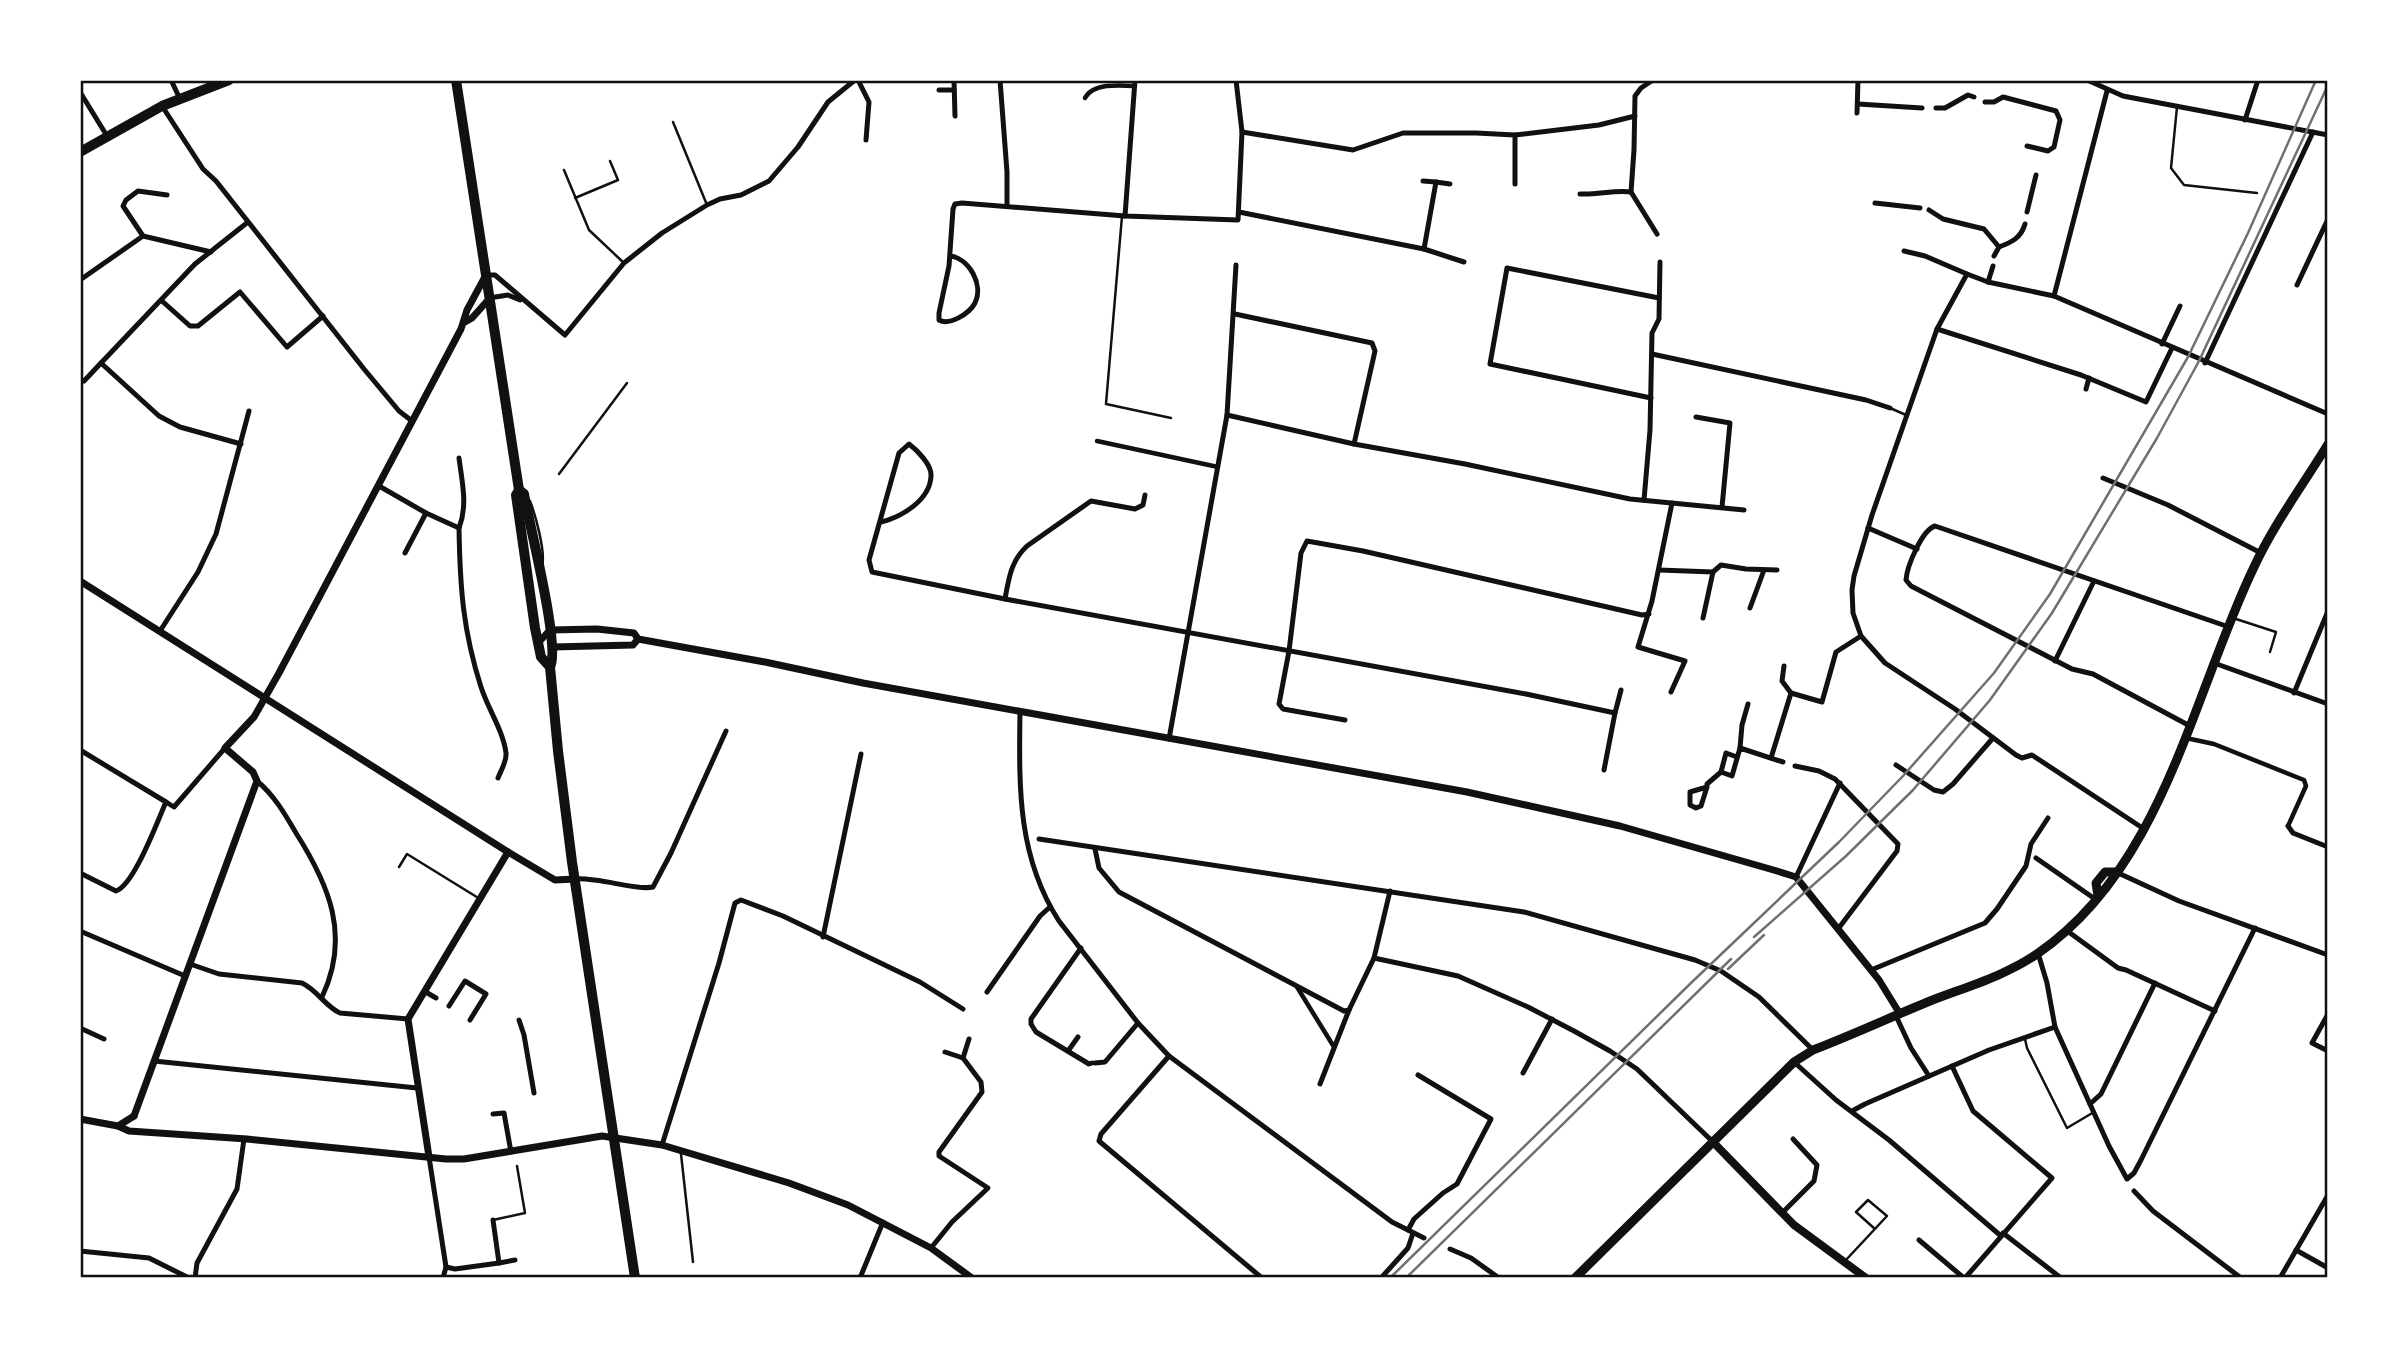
<svg xmlns="http://www.w3.org/2000/svg" width="2408" height="1358" viewBox="0 0 2408 1358" font-family="'Fira Sans',sans-serif">
<style>
.lines{fill:none;stroke-linecap:round;stroke-linejoin:round}
.service{stroke:#111;stroke-width:2.5}
.pedestrian{stroke:#111;stroke-width:4.5}
.minor{stroke:#111;stroke-width:5}
.tertiary{stroke:#111;stroke-width:7}
.secondary{stroke:#111;stroke-width:8}
.primary{stroke:#111;stroke-width:9}
.trunk{stroke:#111;stroke-width:10}
.rail{stroke:#707070;stroke-width:2.5}
.neatline{fill:none;stroke:#111;stroke-width:2.5}
</style>
<rect width="100%" height="100%" fill="#fff"/>
<g class="lines">
<g class="service">
<polyline points="2177,107 2171,168 2184,185 2257,193"/>
<polyline points="673,122 707,205"/>
<polyline points="564,170 589,230 624,263"/>
<polyline points="575,198 618,180 610,161"/>
<polyline points="1122,216 1106,404 1171,418"/>
<polyline points="1890,408 1906,415"/>
<polyline points="559,474 627,383"/>
<path d="M 530,501 C 535,514 546,552 542,566"/>
<polyline points="2236,619 2276,632 2270,652"/>
<polyline points="399,867 407,854 480,899"/>
<polyline points="2025,1039 2027,1048 2067,1128 2094,1112"/>
<polyline points="681,1154 693,1262"/>
<polyline points="493,1220 525,1213 517,1166"/>
<polyline points="1845,1261 1887,1216 1868,1200 1856,1212 1875,1229"/>
</g>
<g class="pedestrian">
<path d="M 1085,98 C 1093,83 1119,85 1135,86"/>
<polyline points="1097,441 1218,467"/>
<polyline points="2186,738 2214,744 2304,780 2306,786 2288,826"/>
<polyline points="1297,987 1334,1047"/>
</g>
<g class="minor">
<polyline points="171,80 180,99"/>
<polyline points="858,80 869,102 866,140"/>
<polyline points="954,80 955,116"/>
<polyline points="1000,80 1007,172 1007,206"/>
<polyline points="1653,80 1641,88 1635,96 1634,150 1631,192 1657,234"/>
<polyline points="2087,80 2123,96 2328,135"/>
<polyline points="939,90 954,90"/>
<polyline points="80,92 107,136"/>
<polyline points="1985,102 1994,102 2003,97 2056,111 2060,120 2054,147 2048,151 2027,146"/>
<polyline points="1858,104 1922,108"/>
<polyline points="162,106 203,169 216,181 364,369 399,411 412,421"/>
<polyline points="1936,108 1945,108 1968,95 1974,97"/>
<polyline points="1857,113 1858,80"/>
<polyline points="2245,120 2258,80"/>
<polyline points="1242,132 1353,150 1403,133 1476,133 1515,135 1599,125 1635,116"/>
<polyline points="1423,181 1436,182"/>
<polyline points="1515,184 1515,135"/>
<path d="M 1580,194 C 1598,195 1613,190 1631,192"/>
<polyline points="167,195 138,191 126,200 123,206 143,236 211,252"/>
<polyline points="1875,203 1920,208"/>
<polyline points="1929,210 1943,219 1984,229 1999,247"/>
<polyline points="1239,212 1424,249 1436,182 1450,184"/>
<polyline points="2027,212 2036,175"/>
<polyline points="1125,216 1135,80"/>
<polyline points="1424,249 1464,262"/>
<polyline points="1904,251 1925,256 1967,274"/>
<path d="M 950,256 C 969,258 984,285 975,303 C 969,314 949,326 939,320 L 939,313 L 949,266 L 953,209 L 955,204 L 962,203 L 1125,216 L 1238,220 L 1242,132 L 1236,80"/>
<path d="M 1994,256 L 1999,247 C 2012,242 2021,238 2025,224"/>
<polyline points="486,275 495,275 565,335 624,263 662,233 707,205 720,199 741,195 769,181 798,147 828,102 855,80"/>
<polyline points="80,280 143,236"/>
<polyline points="1988,282 1993,266"/>
<polyline points="2297,285 2328,219"/>
<polyline points="2054,296 2107,91"/>
<polyline points="489,298 508,295 520,300"/>
<polyline points="162,301 190,326 198,326 240,292 287,347 323,316"/>
<polyline points="1235,314 1372,343 1375,351 1354,444"/>
<polyline points="1937,329 2081,375 2146,402 2172,348"/>
<polyline points="2162,344 2180,306"/>
<polyline points="1652,354 1866,400 1890,408"/>
<polyline points="2205,363 2313,132"/>
<polyline points="84,381 101,363"/>
<polyline points="2086,389 2089,378"/>
<polyline points="1651,398 1490,364 1507,268 1659,298"/>
<polyline points="1227,415 1354,444 1465,464 1630,499 1744,510"/>
<polyline points="1696,417 1730,423 1722,507"/>
<polyline points="241,444 180,427 159,416 101,363 195,264 248,222"/>
<path d="M 459,458 C 462,482 468,505 459,528 C 460,588 463,631 481,687 C 488,709 503,730 506,753 C 507,761 501,770 498,778"/>
<polyline points="2103,478 2168,505 2261,553"/>
<polyline points="379,486 426,513 459,528"/>
<polyline points="1644,500 1650,430 1652,333 1659,319 1660,262"/>
<path d="M 881,522 C 902,517 930,500 931,476 C 932,465 917,450 909,444 L 899,453 L 869,560 L 872,572 L 1005,599 L 1526,694 L 1615,713"/>
<polyline points="1868,528 1917,549"/>
<polyline points="405,553 426,513"/>
<polyline points="1659,570 1713,572 1721,565 1746,569 1777,570"/>
<path d="M 1005,599 C 1009,577 1011,561 1027,546 L 1091,501 L 1135,509 L 1143,505 L 1145,495"/>
<polyline points="1750,608 1764,570"/>
<polyline points="1703,618 1713,572"/>
<polyline points="160,631 198,572 216,534 249,411"/>
<polyline points="2055,661 2094,581"/>
<polyline points="2214,663 2328,704"/>
<polyline points="1784,666 1782,681 1791,693"/>
<polyline points="1671,692 1685,661 1638,647 1652,601 1672,503"/>
<polyline points="2294,693 2328,611"/>
<path d="M 1020,711 C 1019,786 1017,856 1059,921 L 1138,1023 L 1169,1056 L 1392,1222 L 1424,1238"/>
<polyline points="1345,720 1283,709 1279,704 1289,651 1301,553 1307,541 1363,551 1642,615 1649,614"/>
<path d="M 2190,726 L 2093,674 L 2072,669 L 1911,586 L 1906,580 C 1907,566 1922,530 1935,526 L 2229,627"/>
<polyline points="1169,739 1227,415 1236,265"/>
<polyline points="1740,748 1742,725 1748,704"/>
<polyline points="80,750 166,802"/>
<polyline points="1771,758 1791,693 1822,702 1836,652 1861,636"/>
<polyline points="1896,765 1934,790 1943,792 1953,784 1993,738"/>
<polyline points="1795,766 1819,771 1835,779 1898,844 1897,851 1838,929"/>
<polyline points="1604,770 1615,713 1621,690"/>
<polyline points="1721,772 1726,753 1737,757"/>
<path d="M 257,781 C 274,795 285,814 296,833 C 329,885 351,936 322,997"/>
<polyline points="1707,787 1690,792 1690,805 1696,808 1701,806 1707,787 1707,784 1721,772 1732,776 1740,748 1783,762"/>
<polyline points="2288,826 2293,833 2328,847"/>
<polyline points="2144,829 2032,755 2022,758 2016,755 1955,709 1885,663 1861,636 1853,613 1852,590 1854,576 1872,515 1937,329 1967,274 1988,282 2054,296 2328,414"/>
<polyline points="1039,839 1524,912 1695,960 1721,971 1759,997 1813,1050"/>
<polyline points="1095,849 1099,868 1119,892 1344,1011 1349,1010 1374,958 1390,891"/>
<polyline points="2036,858 2095,899"/>
<polyline points="2116,872 2179,901 2328,955"/>
<path d="M 80,873 L 116,891 C 134,885 157,822 166,802 L 174,807 L 225,748"/>
<polyline points="1796,877 1840,783"/>
<path d="M 575,879 C 598,877 638,891 653,887 L 671,853 L 726,731"/>
<polyline points="2066,930 2118,968 2126,970 2215,1011"/>
<polyline points="80,931 185,976"/>
<polyline points="823,937 861,754"/>
<polyline points="1081,948 1031,1019 1031,1024 1036,1032 1089,1064 1092,1063"/>
<polyline points="2038,953 2047,983 2055,1027 2109,1146 2127,1179 2134,1173 2141,1160 2255,928"/>
<polyline points="1374,958 1458,976 1528,1007 1574,1031 1610,1051 1637,1069 1712,1141"/>
<path d="M 190,964 L 219,974 L 302,983 C 317,990 326,1007 340,1013 L 408,1019"/>
<polyline points="1871,970 1985,923 1997,909 2026,866 2031,844 2048,818"/>
<polyline points="424,991 436,998"/>
<polyline points="987,992 1040,916 1050,907"/>
<polyline points="449,1006 465,981 486,994 470,1020"/>
<polyline points="2328,1014 2312,1043 2328,1051"/>
<polyline points="1896,1016 1911,1048 1929,1076"/>
<polyline points="519,1020 524,1035 534,1093"/>
<polyline points="80,1028 104,1039"/>
<polyline points="1068,1051 1078,1037"/>
<polyline points="1169,1056 1101,1134 1099,1141 1262,1278"/>
<polyline points="963,1058 969,1039"/>
<polyline points="154,1061 417,1088"/>
<polyline points="1794,1062 1836,1100 1889,1140 2001,1236"/>
<polyline points="1095,1063 1105,1062 1138,1023"/>
<polyline points="1952,1066 1973,1111 2052,1178 1965,1278"/>
<polyline points="1523,1073 1552,1019"/>
<polyline points="1320,1084 1349,1010"/>
<polyline points="2090,1104 2101,1094 2155,983"/>
<polyline points="1852,1111 1865,1104 1989,1050 2055,1027"/>
<polyline points="493,1114 504,1113 511,1152"/>
<polyline points="662,1145 719,963 735,903 741,900 783,916 920,982 963,1009"/>
<polyline points="429,1157 446,1267 443,1278"/>
<polyline points="2134,1191 2153,1211 2241,1278"/>
<polyline points="1782,1213 1814,1181 1817,1165 1793,1139"/>
<polyline points="493,1220 499,1263 515,1260"/>
<polyline points="1408,1230 1414,1219 1443,1193 1457,1184 1491,1119 1418,1075"/>
<polyline points="2003,1233 2061,1278"/>
<polyline points="1919,1240 1964,1278"/>
<polyline points="931,1248 952,1222 988,1188 939,1156 939,1152 982,1092 981,1082 963,1058 945,1052"/>
<polyline points="1450,1249 1471,1258 1499,1278"/>
<polyline points="2296,1250 2328,1268"/>
<polyline points="80,1251 149,1258 189,1278"/>
<polyline points="446,1267 455,1269 499,1263"/>
<polyline points="195,1278 197,1263 237,1189 244,1139"/>
<polyline points="860,1278 883,1222"/>
<polyline points="1381,1278 1408,1248 1413,1233"/>
<polyline points="2280,1278 2328,1195"/>
</g>
<g class="tertiary">
<polyline points="465,322 472,318 489,299"/>
<polyline points="80,581 508,852 555,880 575,879"/>
<polyline points="539,642 550,630 597,629 634,633 638,639 765,662 863,683 1467,792 1620,826 1777,871 1796,877 1879,980 1900,1014"/>
<polyline points="553,647 633,645 638,639"/>
<polyline points="134,1116 257,781 253,772 225,748 254,717 279,673 461,329 467,310 486,275"/>
<polyline points="80,1119 118,1126 129,1131 247,1139 446,1159 464,1159 602,1136 662,1145 789,1183 848,1205 931,1248 972,1278"/>
<polyline points="118,1126 134,1116"/>
<polyline points="429,1157 408,1019 508,852"/>
</g>
<polyline class="secondary" points="1712,1141 1794,1225 1866,1278"/>
<g class="primary">
<polyline points="2098,896 2096,883 2105,872 2116,872"/>
<path d="M 1575,1278 L 1794,1062 L 1813,1050 C 1852,1035 1891,1017 1930,1001 C 1966,987 2005,976 2037,954 C 2163,868 2192,696 2254,567 C 2274,524 2303,485 2328,444"/>
</g>
<g class="trunk">
<polyline points="456,80 519,490 516,495 535,628 541,657 550,667"/>
<polyline points="80,152 162,106 229,80"/>
<path d="M 519,490 L 524,494 C 529,524 561,647 550,667 L 558,751 L 572,862 L 635,1278"/>
</g>
<g class="rail">
<polyline points="1754,937 1846,856 1913,790 1990,700 2052,613 2157,438 2199,361 2328,85"/>
<polyline points="1728,969 1764,935"/>
<polyline points="1390,1278 1692,982 1839,842 1903,776 1994,673 2050,594 2188,357 2248,233 2316,80"/>
<polyline points="1406,1278 1731,959"/>
</g>
</g>
<rect width="2408" height="1358" fill="none" stroke="#ffffff" stroke-width="164"/>
<rect x="82" y="82" width="2244" height="1194" class="neatline"/>
</svg>
